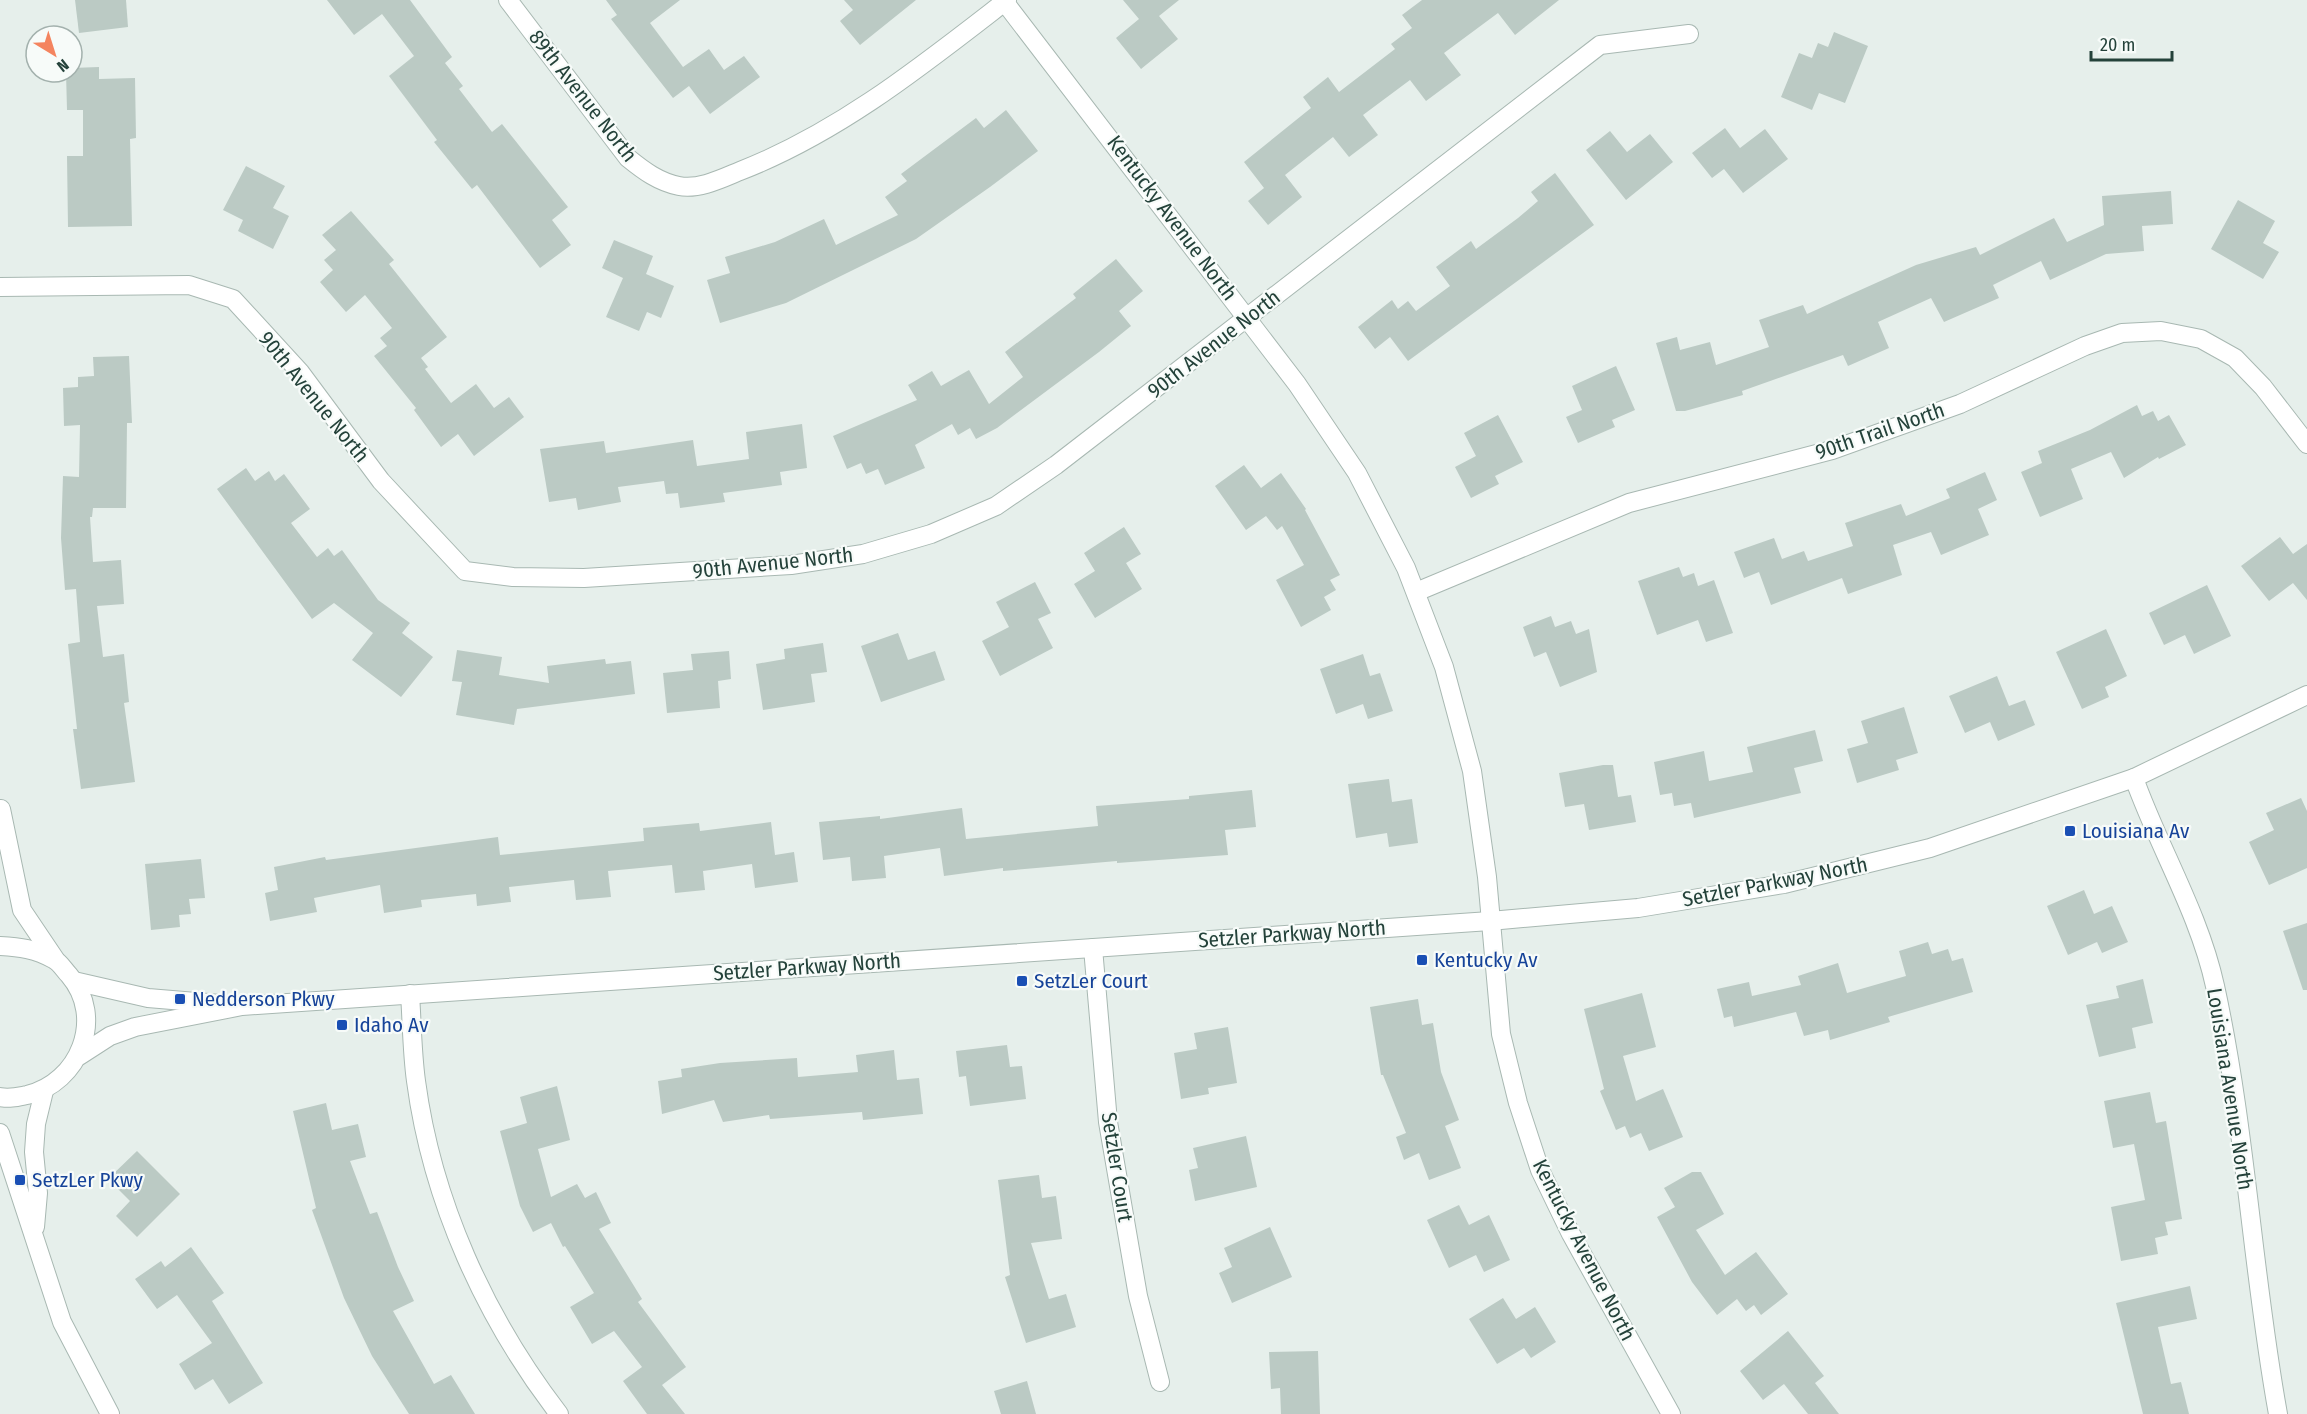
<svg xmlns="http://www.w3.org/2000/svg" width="2307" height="1414" viewBox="0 0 2307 1414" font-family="'Fira Sans Condensed',sans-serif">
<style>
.building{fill:#bbcac4}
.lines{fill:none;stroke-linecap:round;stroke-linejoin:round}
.minor-casing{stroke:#a8b8b2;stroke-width:20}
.minor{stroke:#fff;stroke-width:18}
.transit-dot{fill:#1a4fb4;stroke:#f7fbf9;stroke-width:2}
.labels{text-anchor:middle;stroke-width:4.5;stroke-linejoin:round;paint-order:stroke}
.street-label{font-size:21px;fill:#24423a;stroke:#f7fbf9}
.transit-label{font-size:21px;fill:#164399;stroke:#f7fbf9;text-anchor:start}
</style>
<rect width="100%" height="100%" fill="#e6efeb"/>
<g class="building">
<polygon points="75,0 126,0 128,27 79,33"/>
<polygon points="327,0 410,0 452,57 445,63 463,86 459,89 492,132 502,124 568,207 552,220 571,245 540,268 477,185 472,189 434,142 437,140 389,76 414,56 382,14 354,35"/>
<polygon points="606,0 680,0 650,23 683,67 709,49 724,70 744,56 760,77 710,114 689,86 673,98 611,19 617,15"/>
<polygon points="844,0 916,0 860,45 840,21 853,10"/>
<polygon points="1123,0 1179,0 1159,16 1178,39 1141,69 1116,38 1139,19"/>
<polygon points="1422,0 1559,0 1515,35 1498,13 1444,53 1461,75 1426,101 1410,80 1363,115 1378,135 1349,157 1333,137 1285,175 1302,197 1268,225 1248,201 1264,188 1244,162 1311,108 1303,97 1328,77 1339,92 1395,49 1391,44 1412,28 1402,15"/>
<polygon points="1834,32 1868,46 1845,103 1819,93 1812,110 1781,97 1799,53 1812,58 1818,43 1828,47"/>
<polygon points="99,67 99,79 135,78 136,138 130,139 132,226 68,227 67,156 83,156 83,110 67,110 66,72 72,72 72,68"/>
<polygon points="1006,110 1038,151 990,187 916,239 786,303 720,323 707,280 730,273 725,257 775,242 824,219 836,245 898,215 885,197 907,181 901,174 976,118 984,128"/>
<polygon points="1725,128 1740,148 1765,129 1788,159 1743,193 1724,169 1712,178 1692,153"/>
<polygon points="1610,131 1627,152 1650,134 1673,162 1626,200 1586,150"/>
<polygon points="246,166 285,186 273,208 289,216 273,249 238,231 243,220 223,210"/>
<polygon points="1555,173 1594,225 1408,361 1390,337 1375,349 1358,327 1392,300 1398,309 1408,301 1416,311 1450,286 1436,267 1471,241 1476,249 1518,218 1538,201 1531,192"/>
<polygon points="2171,191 2173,224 2142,226 2144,251 2106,254 2050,280 2041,261 1993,285 1999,298 1944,322 1931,298 1878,322 1889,348 1848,366 1843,355 1742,391 1743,395 1685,411 1676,411 1656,343 1677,337 1680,350 1710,342 1716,365 1769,347 1759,320 1803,305 1807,314 1916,265 1976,247 1980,255 2054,218 2067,242 2104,225 2102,196"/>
<polygon points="2238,200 2275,221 2263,243 2279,252 2263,279 2211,249"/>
<polygon points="351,211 394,260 389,264 447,337 421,358 428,367 425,369 451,403 476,384 494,408 509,397 524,417 474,456 458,434 441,447 414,410 416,408 374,356 387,346 380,338 392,328 365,295 346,312 320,282 333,270 324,260 336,250 322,235"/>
<polygon points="614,240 653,256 646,274 674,286 661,318 647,312 639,331 606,317 623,278 602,268"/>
<polygon points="1116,259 1143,291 1119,311 1131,326 1099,352 997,428 976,439 970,428 958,435 952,424 915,445 925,468 885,485 878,469 866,474 861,463 847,469 833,436 917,400 908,385 932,371 941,386 969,370 989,404 1023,377 1005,352 1076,298 1073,294"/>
<polygon points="129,356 132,423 127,423 126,508 93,508 92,517 90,517 93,562 121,560 124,604 97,606 103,657 124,654 129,702 124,703 135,782 81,789 73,729 77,729 68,644 80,642 76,589 65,590 61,538 63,476 79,477 80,425 64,426 63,388 78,387 78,377 94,376 93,357"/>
<polygon points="1616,366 1635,410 1612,420 1615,427 1578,443 1566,417 1582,410 1572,386"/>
<polygon points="2137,405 2142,416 2153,411 2158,421 2169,415 2186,445 2159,459 2158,457 2124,478 2111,452 2071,469 2083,499 2040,517 2021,472 2042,463 2038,451 2090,430"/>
<polygon points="1498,415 1523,462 1495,476 1499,484 1471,498 1455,467 1476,456 1464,433"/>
<polygon points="802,424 807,468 780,472 782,485 723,493 725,502 680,508 678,493 666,494 664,481 618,487 621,502 578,510 576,498 549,502 540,449 604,441 606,453 693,440 697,466 749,459 746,432"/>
<polygon points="1244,465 1261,488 1281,473 1306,509 1305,510 1340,575 1330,580 1336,590 1324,597 1331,610 1301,627 1276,580 1304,565 1282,526 1277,530 1266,516 1246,530 1215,486"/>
<polygon points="246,468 255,481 269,471 275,481 284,474 310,509 291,523 317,557 328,548 334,556 342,550 378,600 410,623 402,633 433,657 401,697 352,660 373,633 334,603 312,619 217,489"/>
<polygon points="1985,472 1997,500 1978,509 1989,535 1941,555 1931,532 1893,545 1902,575 1848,594 1842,578 1771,605 1759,572 1744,578 1734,552 1774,538 1782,559 1804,551 1808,561 1853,546 1845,523 1901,504 1906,516 1950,498 1946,489"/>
<polygon points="1124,527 1141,554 1126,563 1142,589 1095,618 1074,584 1095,571 1084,553"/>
<polygon points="2280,537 2293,554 2307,544 2307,600 2293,583 2269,601 2241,566"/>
<polygon points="1679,567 1683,577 1694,573 1698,586 1714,580 1733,633 1706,642 1698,620 1657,635 1638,581"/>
<polygon points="1035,582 1051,613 1038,619 1053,648 1000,676 982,641 1009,627 996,602"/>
<polygon points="2207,585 2231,636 2194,654 2185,635 2164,645 2149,613"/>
<polygon points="1551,616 1555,627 1571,621 1576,634 1589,629 1597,672 1560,687 1546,652 1534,657 1523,627"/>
<polygon points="2106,629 2127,676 2105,687 2109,697 2082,709 2056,652"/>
<polygon points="898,633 908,660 935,651 945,680 881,702 861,646"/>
<polygon points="823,643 827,672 811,674 815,702 763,710 756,664 785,659 784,649"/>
<polygon points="457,650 502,657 499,675 549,683 547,666 605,659 606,664 631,661 635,694 517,709 514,725 456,715 462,682 452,681"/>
<polygon points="729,651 731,679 718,681 720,708 667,713 663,673 693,670 691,654"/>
<polygon points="1363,654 1370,676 1380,673 1393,711 1368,719 1363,704 1336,714 1320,669"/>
<polygon points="1997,676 2009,706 2025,700 2035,725 1998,741 1990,722 1965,733 1949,696"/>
<polygon points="1904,707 1918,753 1896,760 1899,770 1857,783 1847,749 1868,743 1861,721"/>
<polygon points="1815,730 1823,761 1794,768 1801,793 1694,818 1691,803 1674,806 1672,793 1660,795 1654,762 1704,751 1709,781 1753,772 1747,747"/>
<polygon points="1603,765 1613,765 1618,797 1631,795 1636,822 1589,830 1584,804 1565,807 1559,773"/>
<polygon points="1389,779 1392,802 1412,799 1418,843 1389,847 1387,833 1356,838 1348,784"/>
<polygon points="1252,790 1256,827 1225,830 1228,855 1117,863 1117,861 1003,871 1003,868 944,876 940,848 884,856 886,878 852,881 850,857 823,860 819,822 880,816 880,819 962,808 966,839 1098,826 1096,806 1189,799 1189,796"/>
<polygon points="2301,798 2307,811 2307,868 2269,885 2249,842 2274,830 2266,813"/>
<polygon points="771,822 775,855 794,852 798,882 755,888 752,864 703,871 705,890 675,893 672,865 608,871 611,897 576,900 574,880 509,887 511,902 477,906 476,894 421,900 422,907 384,913 380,885 314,898 317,912 270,921 265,893 278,890 274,867 325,857 326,860 498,837 500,855 644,841 643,828 699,823 700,831"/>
<polygon points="201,859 205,898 189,899 191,914 179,915 180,927 151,930 145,864"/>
<polygon points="2084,890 2094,914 2112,906 2128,942 2102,953 2097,942 2068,955 2047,906"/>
<polygon points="2307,923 2307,990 2303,990 2283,931"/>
<polygon points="1928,942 1932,954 1948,949 1952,961 1963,958 1973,992 1888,1017 1890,1022 1830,1040 1828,1030 1804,1036 1796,1012 1734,1027 1732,1016 1724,1018 1717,989 1749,982 1752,996 1801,985 1798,976 1838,963 1847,993 1906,976 1899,951"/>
<polygon points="2143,979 2153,1023 2132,1028 2136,1048 2099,1057 2086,1005 2119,998 2116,986"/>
<polygon points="1642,993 1656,1047 1623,1056 1636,1101 1663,1089 1683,1137 1649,1151 1641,1133 1630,1138 1625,1126 1616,1130 1600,1091 1604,1089 1584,1009"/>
<polygon points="1418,999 1422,1025 1433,1023 1441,1072 1459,1120 1445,1126 1461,1168 1429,1180 1419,1153 1404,1160 1396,1137 1406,1133 1383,1075 1381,1075 1370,1007"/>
<polygon points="1228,1027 1237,1083 1208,1088 1209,1094 1181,1099 1174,1053 1197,1049 1194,1033"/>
<polygon points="1007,1045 1010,1067 1022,1066 1026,1099 970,1106 966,1076 959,1077 956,1051"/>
<polygon points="894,1050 897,1080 919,1078 923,1114 863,1120 862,1112 770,1119 769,1115 723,1122 714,1100 662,1114 658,1081 682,1077 681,1069 720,1063 797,1058 798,1077 858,1072 856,1055"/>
<polygon points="557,1086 570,1140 538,1149 551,1197 577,1184 585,1198 596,1192 611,1223 599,1229 642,1299 638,1302 686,1367 662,1385 685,1414 647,1414 623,1381 642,1367 614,1331 592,1344 570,1307 594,1293 565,1246 563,1247 551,1223 533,1232 520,1206 500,1131 527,1123 520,1097"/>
<polygon points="2150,1092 2156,1123 2166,1121 2182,1219 2165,1222 2168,1235 2155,1238 2158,1254 2121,1261 2111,1207 2145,1200 2134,1144 2113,1148 2104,1101"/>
<polygon points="326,1103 332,1130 358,1124 366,1157 350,1161 370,1214 377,1212 398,1267 414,1301 393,1311 434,1384 451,1375 475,1414 409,1414 372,1356 344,1298 312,1210 316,1208 293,1111"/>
<polygon points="1246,1136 1257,1187 1195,1201 1189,1170 1198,1168 1193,1148"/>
<polygon points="137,1151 180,1194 137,1237 116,1216 130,1201 108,1179"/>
<polygon points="1692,1172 1701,1172 1724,1214 1696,1230 1725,1275 1756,1252 1788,1294 1761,1315 1754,1305 1746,1311 1737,1299 1717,1315 1692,1282 1657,1217 1675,1207 1664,1188"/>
<polygon points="1039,1175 1042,1198 1056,1196 1062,1239 1031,1243 1049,1299 1066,1294 1076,1327 1026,1343 1005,1277 1010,1275 998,1180"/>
<polygon points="1459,1205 1469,1225 1489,1215 1510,1260 1484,1272 1476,1255 1449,1268 1427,1220"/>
<polygon points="1270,1227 1292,1277 1232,1303 1219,1273 1232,1267 1224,1248"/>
<polygon points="191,1247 224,1293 212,1301 263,1383 229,1404 213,1379 195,1390 179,1364 212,1343 177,1295 157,1309 135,1279 161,1261 165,1267"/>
<polygon points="2190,1286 2197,1319 2158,1327 2171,1384 2181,1382 2189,1414 2143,1414 2116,1303"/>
<polygon points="1503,1298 1516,1319 1535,1307 1556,1342 1531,1358 1524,1348 1497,1364 1469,1319"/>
<polygon points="1788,1331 1824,1376 1815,1383 1839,1414 1808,1414 1784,1384 1763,1400 1740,1371"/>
<polygon points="1318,1351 1320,1414 1281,1414 1280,1388 1271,1389 1269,1352"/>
<polygon points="1027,1381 1036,1414 1001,1414 994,1391"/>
</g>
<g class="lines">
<g class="minor-casing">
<g id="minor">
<path d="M 508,0 L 628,158 C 644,171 659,182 679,186 C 699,190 723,178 740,171 C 840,132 923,65 1007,0"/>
<polyline points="1003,0 1297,384 1357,473 1406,568 1444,667 1472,771 1487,877 1501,1034 1518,1103 1540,1170 1571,1234 1671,1414"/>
<polyline points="0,287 189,285 233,299 300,372 381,481 465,571 513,577 584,578 791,565 863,554 931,534 996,506 1056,465 1600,45 1689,34"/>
<polyline points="1416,592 1629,503 1832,450 1960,404 2085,346 2122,333 2161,331 2201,339 2235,358 2263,387 2307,444"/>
<path d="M 2134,778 C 2159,848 2199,913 2215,986 C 2246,1127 2252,1272 2278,1414"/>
<polyline points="1,809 22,910 55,959"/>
<path d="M 0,946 C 19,947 36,949 53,959 C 60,962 64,970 69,975 C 106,1018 79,1083 27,1095 C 17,1097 10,1099 0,1097"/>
<polyline points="1093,948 1108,1122 1138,1296 1160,1382"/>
<polyline points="74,981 148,998 220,1004"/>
<path d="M 410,994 C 412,1023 412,1052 416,1081 C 432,1201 485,1318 559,1414"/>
<polyline points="79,1056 110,1036 135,1027 242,1006 1490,921 1638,908 1784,884 1930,848 2134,778 2307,695"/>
<polyline points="0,1133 62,1322 110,1414"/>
<polyline points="35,1227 38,1193 34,1152 36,1124 44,1091"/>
</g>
</g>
<use href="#minor" class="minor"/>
</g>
<g class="transit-dot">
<rect x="2064" y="825" width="12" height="12" rx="3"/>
<rect x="1416" y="954" width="12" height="12" rx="3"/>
<rect x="1016" y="975" width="12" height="12" rx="3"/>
<rect x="174" y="993" width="12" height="12" rx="3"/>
<rect x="336" y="1019" width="12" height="12" rx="3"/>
<rect x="14" y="1174" width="12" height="12" rx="3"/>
</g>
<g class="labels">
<g class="street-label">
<text transform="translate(583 96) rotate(52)" y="7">89th Avenue North</text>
<text transform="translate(1172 218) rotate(53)" y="7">Kentucky Avenue North</text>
<text transform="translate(1214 344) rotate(-38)" y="7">90th Avenue North</text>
<text transform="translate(314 397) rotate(51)" y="7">90th Avenue North</text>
<text transform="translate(1880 431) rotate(-19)" y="7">90th Trail North</text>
<text transform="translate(773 563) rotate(-6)" y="7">90th Avenue North</text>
<text transform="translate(1775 882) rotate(-11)" y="7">Setzler Parkway North</text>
<text transform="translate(1292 934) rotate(-4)" y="7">Setzler Parkway North</text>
<text transform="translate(807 967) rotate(-4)" y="7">Setzler Parkway North</text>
<text transform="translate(2230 1089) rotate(81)" y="7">Louisiana Avenue North</text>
<text transform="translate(1117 1167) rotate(81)" y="7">Setzler Court</text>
<text transform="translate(1584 1250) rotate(63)" y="7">Kentucky Avenue North</text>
</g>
<g class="transit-label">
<text x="2082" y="838">Louisiana Av</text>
<text x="1434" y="967">Kentucky Av</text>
<text x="1034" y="988">SetzLer Court</text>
<text x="192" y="1006">Nedderson Pkwy</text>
<text x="354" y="1032">Idaho Av</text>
<text x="32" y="1187">SetzLer Pkwy</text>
</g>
</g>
<g transform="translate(54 54) rotate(142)"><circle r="28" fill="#f7fbf9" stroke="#a3b1ad" stroke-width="1.5"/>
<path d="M0-4.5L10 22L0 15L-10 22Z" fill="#f4845f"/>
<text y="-9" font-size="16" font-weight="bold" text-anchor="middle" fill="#24423a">N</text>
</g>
<path d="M2091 51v9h81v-9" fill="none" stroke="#24423a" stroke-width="3"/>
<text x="2100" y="51" font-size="18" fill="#24423a" stroke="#f7fbf9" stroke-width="4.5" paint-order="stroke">20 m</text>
</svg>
